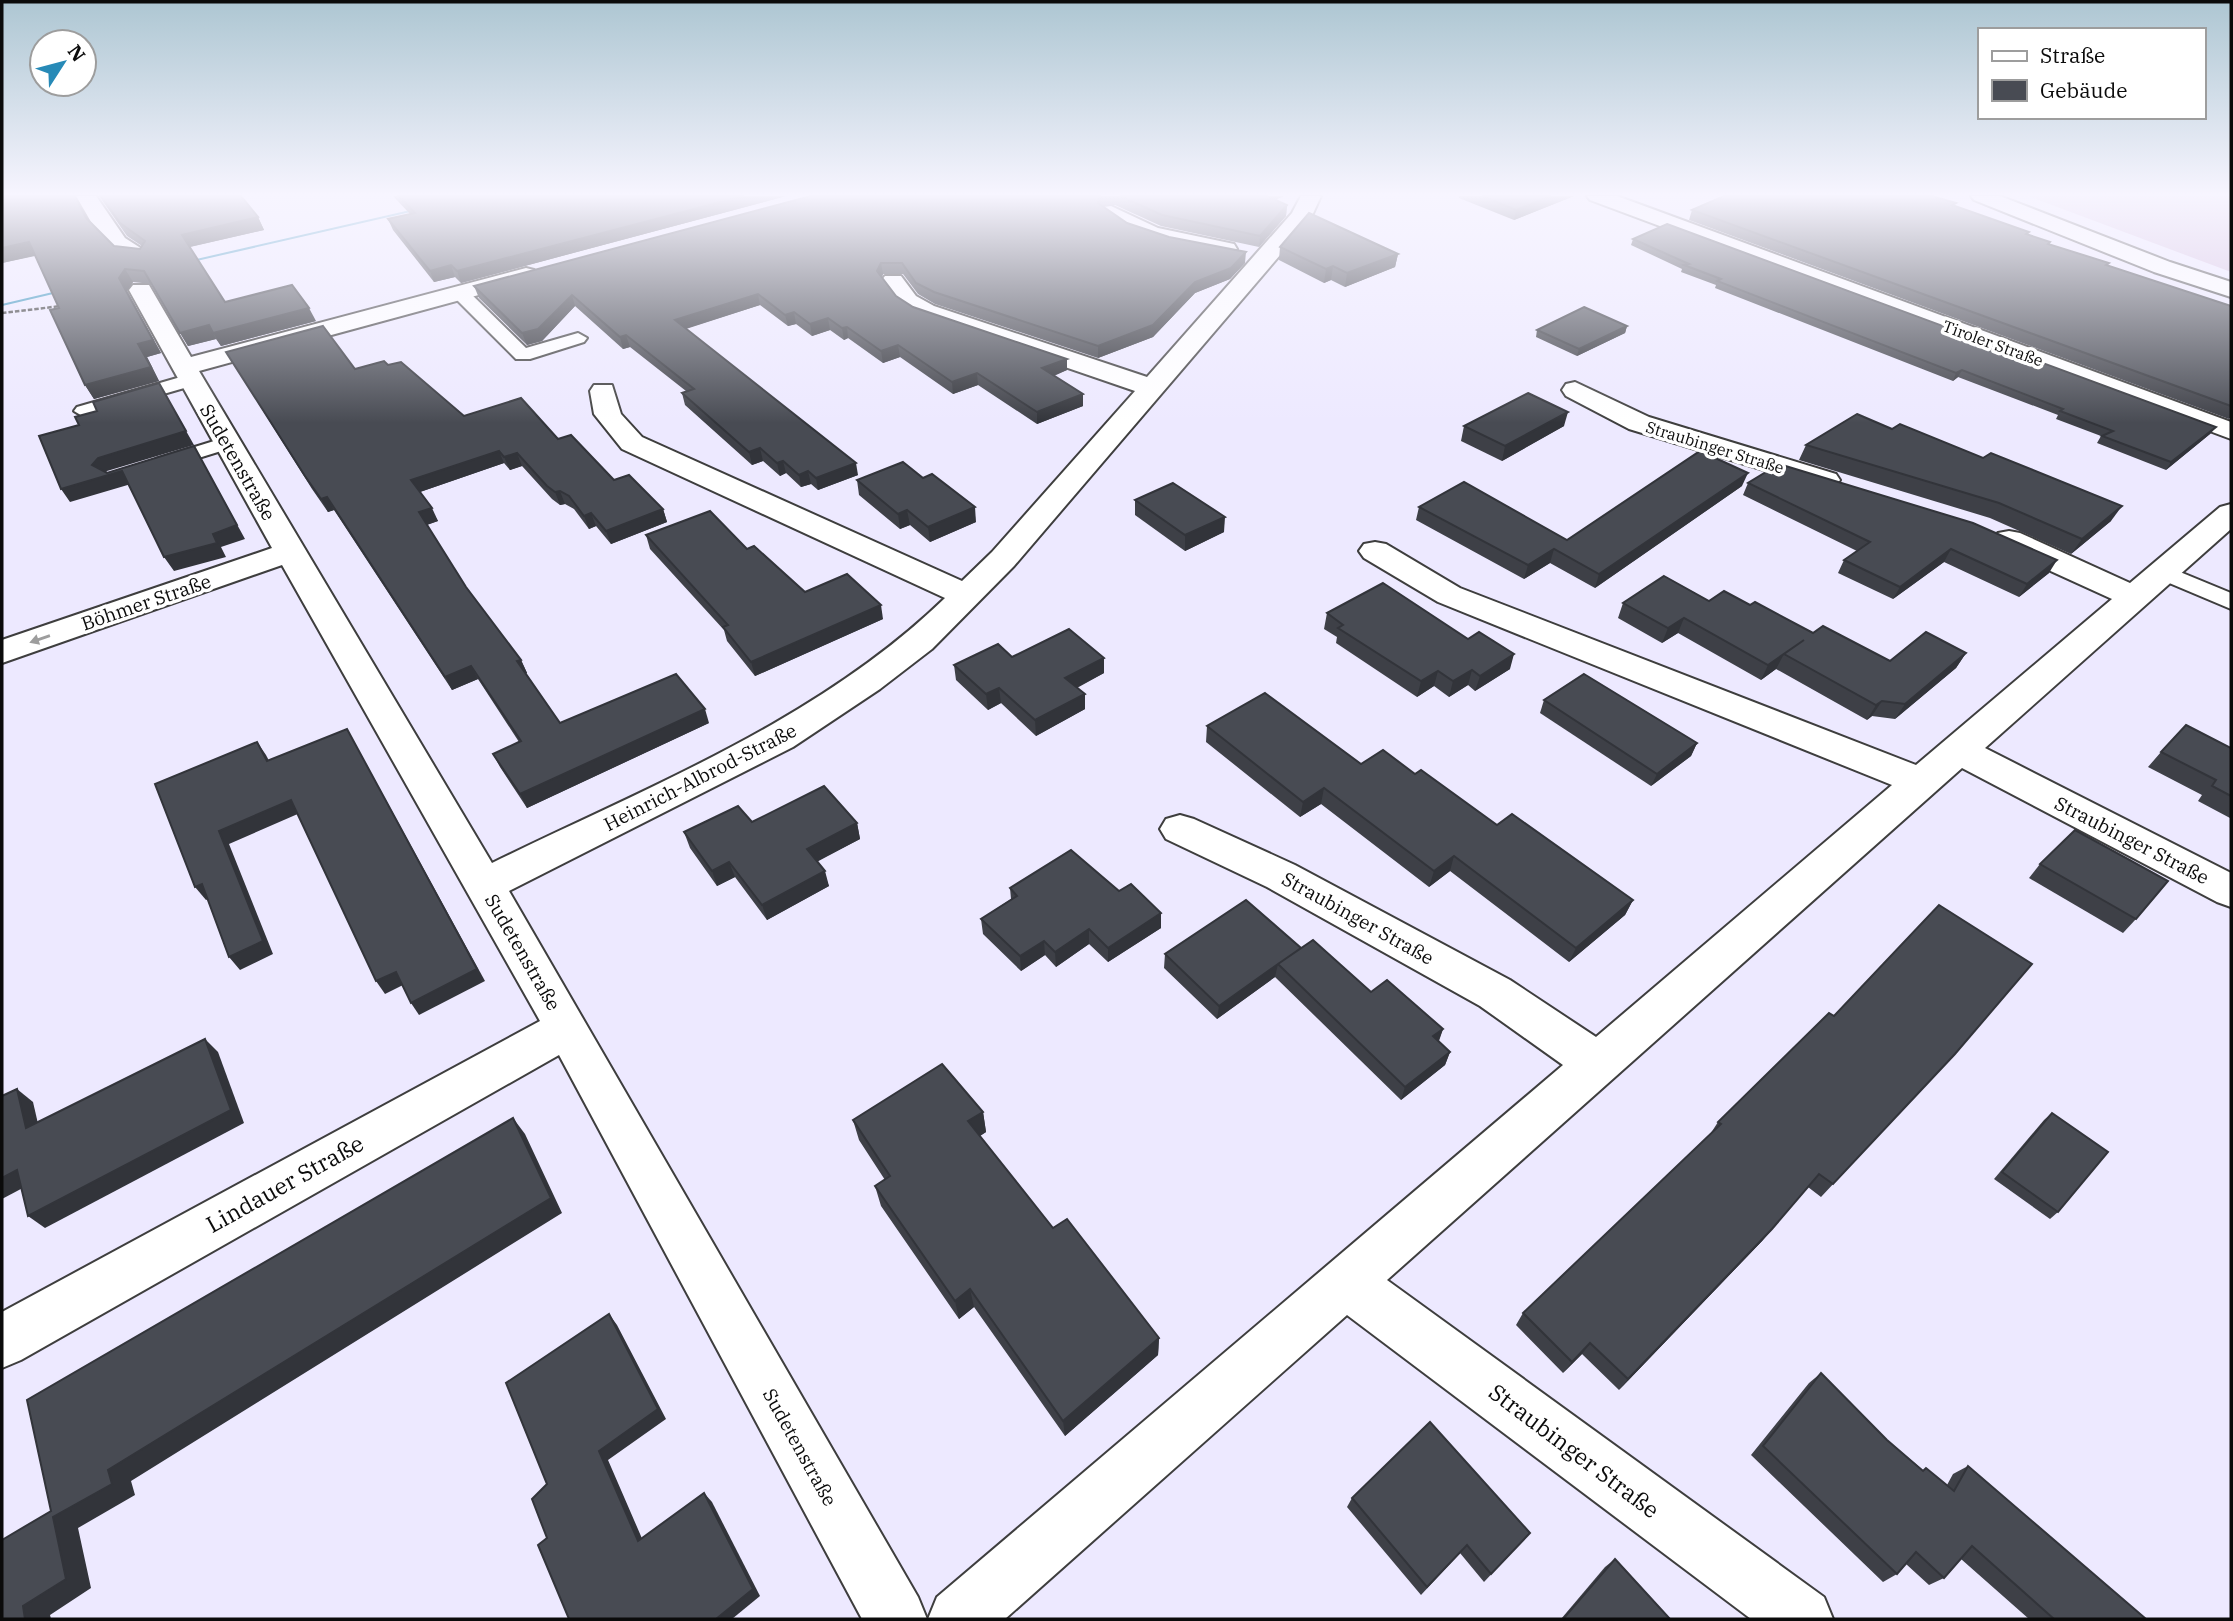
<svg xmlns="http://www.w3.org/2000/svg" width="2233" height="1621" viewBox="0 0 2233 1621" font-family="'IBM Plex Serif',serif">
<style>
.cemetery{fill:#d4bdde}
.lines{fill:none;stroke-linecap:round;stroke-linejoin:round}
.service-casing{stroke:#3e3e3e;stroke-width:4}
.minor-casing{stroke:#3e3e3e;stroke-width:4}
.tertiary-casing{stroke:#3e3e3e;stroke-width:4}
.path{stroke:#2d2d2d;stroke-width:2.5;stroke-dasharray:4.5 2;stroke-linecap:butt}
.service{fill:#fff;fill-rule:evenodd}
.minor{fill:#fff;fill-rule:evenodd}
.tertiary{fill:#fff;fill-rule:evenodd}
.tram{stroke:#278ab7;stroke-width:2}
.wall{fill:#3e4047}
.shaded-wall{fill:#32343a}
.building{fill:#484b53;stroke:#32343a;stroke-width:2}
.oneway{fill:#9d9d9d}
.labels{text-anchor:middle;stroke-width:7;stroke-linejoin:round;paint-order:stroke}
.far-street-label{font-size:16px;fill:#0b0b0b;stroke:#fff}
.street-label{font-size:19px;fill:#0b0b0b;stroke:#fff}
.near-street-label{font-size:23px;fill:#0b0b0b;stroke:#fff}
</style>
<rect width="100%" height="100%" fill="#ede9ff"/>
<polygon class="cemetery" points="2028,196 2231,196 2231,272"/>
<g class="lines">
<g class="service-casing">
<g id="service">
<polygon points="460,288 466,289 526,348 578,333 587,338 584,342 530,359 516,359 454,297 451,293 454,289"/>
<polygon points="191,374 198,376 200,380 198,384 84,417 74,411 77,407"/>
<polygon points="227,437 234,439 237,443 234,447 163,469 153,463 156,459"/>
<polygon points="2163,565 2231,593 2231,609 2155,577 2152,572 2155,567"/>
</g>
</g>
<g class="minor-casing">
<g id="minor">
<path d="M 76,196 L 96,196 L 125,238 L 150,254 L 147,259 C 111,268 91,220 76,196 Z"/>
<path d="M 1301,196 L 1321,196 L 1310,220 L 1014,566 L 932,649 L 880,689 L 793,747 L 509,891 L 918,1597 L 927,1619 L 862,1619 L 559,1055 L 21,1360 L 2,1368 L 2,1312 L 540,1021 L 282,565 L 2,663 L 2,640 L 272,548 L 129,290 L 133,285 L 149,285 L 191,357 L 526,268 L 534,270 L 538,275 L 534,280 L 199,371 L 492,863 C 649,786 818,721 945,598 L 622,449 L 594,414 L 590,391 L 594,385 L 612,385 L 621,414 L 642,437 L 962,581 L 992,552 L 1135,391 L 916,316 L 900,306 L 881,281 L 885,276 L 901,276 L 916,296 L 934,306 L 1147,377 L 1292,213 Z"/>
<polygon points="1587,196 1617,196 2231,422 2231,439 1590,200"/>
<polygon points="1111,206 1158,228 1234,244 1237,249 1226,256 1143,238 1103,217 1100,212 1103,207"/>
<polygon points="1575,382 1649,417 1836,474 1840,480 1836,486 1826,489 1629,429 1566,396 1562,390 1566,384"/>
<polygon points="2231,504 2231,529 1985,748 2231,873 2231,907 2217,902 1962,768 1387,1280 1824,1597 1833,1619 1751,1619 1347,1315 1005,1619 928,1619 937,1597 1563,1065 1480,1006 1267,887 1166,839 1160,829 1166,819 1180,815 1194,819 1295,865 1510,980 1596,1037 1892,785 1438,602 1364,558 1359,551 1364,544 1375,542 1386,544 1460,588 1916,765 2112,599 1998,547 1994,540 1998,533 2009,531 2020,533 2130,583 2220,507"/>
</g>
</g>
<g class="tertiary-casing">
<polygon id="tertiary" points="1971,196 2000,196 2170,262 2231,282 2231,297 2154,272 1974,200"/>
</g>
<polyline class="path" points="2,313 61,306"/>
<use href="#service" class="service"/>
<use href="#minor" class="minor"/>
<use href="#tertiary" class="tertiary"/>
<g class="tram">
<polyline points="179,264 428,207"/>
<polyline points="2,305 70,289"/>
</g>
</g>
<g class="wall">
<polygon points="2,196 75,196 88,219 114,246 140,249 142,246 127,236 99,196 184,196 258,217 264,230 190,247 225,302 316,321 221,346 216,339 188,346 151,284 133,282 127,291 161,353 147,357 159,381 94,399 85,385 59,308 35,256 2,263"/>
<polygon points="393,196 786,196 461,283 455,277 434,282 393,230 388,219 410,214"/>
<polygon points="811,196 1283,196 1275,200 1287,205 1286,216 1259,247 1161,226 1115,205 1102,206 1127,223 1245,263 1230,279 1195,293 1153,337 1098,358 935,304 918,294 903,274 883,274 882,277 896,296 913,307 1067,370 1054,376 1083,394 1083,406 1037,424 978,385 953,394 900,357 883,363 848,338 844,340 830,330 812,336 796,324 788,326 760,305 686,329 858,475 818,490 811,484 801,487 786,473 780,476 763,461 752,465 685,405 682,393 686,391 630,347 623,349 575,306 542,341 527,345 479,298 474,286"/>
<polygon points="1459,196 1574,196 1514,220 1459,198"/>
<polygon points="1955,206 2027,235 2050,242 2049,244 2109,263 2107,265 2231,306 2231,417 2229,419 1689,220 1692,210"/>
<polygon points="1633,239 2216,427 2210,434 2166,470 2097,443 2101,436 2056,419 2058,415 1958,377 1953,381 1715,288 1716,285 1681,272 1682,269 1631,245"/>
<polygon points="1280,247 1398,254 1395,267 1345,287 1331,280 1324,283 1279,260"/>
<polygon points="1627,326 1625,333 1577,356 1536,337 1537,330"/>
<polygon points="226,352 355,369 388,365 464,416 558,439 614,480 663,509 667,522 611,544 596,526 589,529 574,509 565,504 560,505 552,499 522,466 510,470 504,463 420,492 438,521 427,525 466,587 521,660 527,673 525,674 560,723 709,723 527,808 500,767 493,754 519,742 478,679 452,690 334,510 328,512 312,489"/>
<polygon points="1464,426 1564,426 1502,461 1461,441"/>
<polygon points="1806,445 2111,521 2071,554 1990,518 1799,460"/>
<polygon points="857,480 976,522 930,542 910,525 900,529 859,495"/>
<polygon points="1748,483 2049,573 2019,597 1944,562 1893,599 1838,573 1844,560 1857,551 1743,495"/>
<polygon points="1742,486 1595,588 1550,563 1524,579 1416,520 1419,507 1567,540"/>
<polygon points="1135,500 1224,532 1185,551 1135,515"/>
<polygon points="646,535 747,549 805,592 883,619 755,676 727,641 724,630 650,549"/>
<polygon points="1709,601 1750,605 1813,633 1890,661 1966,653 1956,668 1895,719 1872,716 1867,720 1776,669 1761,680 1678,633 1662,643 1618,618 1623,603"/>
<polygon points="1327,613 1510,669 1475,691 1468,685 1449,697 1434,686 1417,697 1336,643 1337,637 1324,629"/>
<polygon points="1012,657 1104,658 1104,673 1077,688 1085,694 1085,709 1036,736 1001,703 988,710 956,680 954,665"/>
<polygon points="1544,700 1697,743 1691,756 1651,786 1540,713"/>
<polygon points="1207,726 1361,764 1415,774 1497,825 1633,900 1625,915 1569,962 1450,871 1429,887 1321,804 1300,817 1206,742"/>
<polygon points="2231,748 2231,816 2230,818 2198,801 2202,795 2148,767 2161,752"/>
<polygon points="752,822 857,823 860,839 817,861 829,886 767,920 735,877 717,886 690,848 684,832"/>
<polygon points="2040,864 2136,919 2123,933 2029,878"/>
<polygon points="1010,888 1119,891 1161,913 1161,928 1108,962 1089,944 1056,967 1045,955 1021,971 983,934 981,919 1011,899"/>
<polygon points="1301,948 1371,992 1443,1029 1439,1041 1450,1052 1445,1065 1401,1100 1275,977 1217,1019 1164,968 1165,954"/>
<polygon points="1834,1016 1955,1054 1821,1197 1808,1187 1762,1241 1619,1390 1582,1354 1563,1373 1516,1325 1523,1313 1709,1136 1718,1122"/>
<polygon points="983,1112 986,1132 980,1136 1053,1228 1159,1338 1158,1355 1065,1436 974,1307 959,1319 881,1206 875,1186 885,1180 859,1140 853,1120"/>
<polygon points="2052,1113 2058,1212 2050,1219 1994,1179 2044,1120"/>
<polygon points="1821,1373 1887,1440 1923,1470 1947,1485 1953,1474 1968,1466 2146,1619 2029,1619 1961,1559 1944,1578 1929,1585 1906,1564 1897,1574 1883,1582 1751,1455 1809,1383"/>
<polygon points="1352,1498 1530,1533 1484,1582 1460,1553 1421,1595 1347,1507"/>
<polygon points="1615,1559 1670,1619 1561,1619 1605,1567"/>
</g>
<g class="shaded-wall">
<polygon points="744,196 786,196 461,283 457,271"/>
<polygon points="1261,196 1283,196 1283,197 1261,204"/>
<polygon points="1551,196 1574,196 1514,220 1516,210"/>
<polygon points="1287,205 1286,216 1259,247 1260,236"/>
<polygon points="258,217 264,230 189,247 182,235"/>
<polygon points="29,242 37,255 2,263 2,248"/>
<polygon points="1246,252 1245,263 1230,279 1195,293 1153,337 1098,358 1098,346 1195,282"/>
<polygon points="1398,254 1395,267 1345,287 1347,273"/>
<polygon points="881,263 883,274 879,283 877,271"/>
<polygon points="451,265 455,277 434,282 430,271"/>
<polygon points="1333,266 1331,280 1324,283 1326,269"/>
<polygon points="125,269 133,282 127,291 161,353 147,357 159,381 94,399 85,385 138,344 119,278"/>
<polygon points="758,294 760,305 678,331 675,320"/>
<polygon points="572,295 575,306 542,341 527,345 522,333"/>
<polygon points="309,308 316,321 221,346 213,333"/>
<polygon points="794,312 796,324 788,326 785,315"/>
<polygon points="828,318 830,330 812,336 810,324"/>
<polygon points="209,325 216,339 188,346 180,333"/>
<polygon points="1627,326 1625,333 1577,356 1579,349"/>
<polygon points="847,327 848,338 844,340 842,328"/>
<polygon points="626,335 630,347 623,349 620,337"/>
<polygon points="898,345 900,357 883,363 881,351"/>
<polygon points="1067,359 1067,370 1042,380 1042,368"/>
<polygon points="1962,370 1958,377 1953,381 1956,373"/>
<polygon points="977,373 978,385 953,394 952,382"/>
<polygon points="159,383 194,445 107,471 103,476 122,471 131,484 70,502 61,489 92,465"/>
<polygon points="1083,394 1083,406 1037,424 1037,412"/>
<polygon points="1568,412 1564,426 1502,461 1505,446"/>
<polygon points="2216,427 2210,434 2166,470 2171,462"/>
<polygon points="194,446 245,539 221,547 226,557 174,571 164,557 213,534"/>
<polygon points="760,448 763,461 752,465 749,452"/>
<polygon points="499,451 504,463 417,493 411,480"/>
<polygon points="517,453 522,466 510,470 504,457"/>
<polygon points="783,461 786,473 780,476 777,463"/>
<polygon points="856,463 858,475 818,490 816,478"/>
<polygon points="808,471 811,484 801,487 799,475"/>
<polygon points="1748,473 1742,486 1595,588 1599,574"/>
<polygon points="560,491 565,504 560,505 555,492"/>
<polygon points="327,497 334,510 328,512 321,499"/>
<polygon points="2122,506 2111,521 2071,554 2082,539"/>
<polygon points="975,507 976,522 930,542 928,527"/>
<polygon points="432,508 438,521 426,525 419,512"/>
<polygon points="663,509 667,522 611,544 606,531"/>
<polygon points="907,510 910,525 900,529 898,514"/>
<polygon points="591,513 596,526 589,529 584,516"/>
<polygon points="1225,517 1224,532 1185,551 1185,535"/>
<polygon points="1554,549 1550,563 1524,579 1528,565"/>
<polygon points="1951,549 1944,562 1893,599 1900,587"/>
<polygon points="2057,560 2049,573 2019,597 2027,584"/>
<polygon points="881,605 883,619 755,676 751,662"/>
<polygon points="1684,618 1678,633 1662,643 1668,628"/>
<polygon points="1966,653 1956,668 1895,719 1905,704"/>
<polygon points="1514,654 1510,669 1475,691 1480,676"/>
<polygon points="1784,654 1776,669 1761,680 1768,665"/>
<polygon points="1104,658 1104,673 1066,693 1065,678"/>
<polygon points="521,660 527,673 523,675 517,661"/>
<polygon points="471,666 478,679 452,690 445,677"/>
<polygon points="1472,670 1468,685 1449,697 1453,681"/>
<polygon points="1438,671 1434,686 1417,697 1421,681"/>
<polygon points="999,688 1001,703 988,710 986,694"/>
<polygon points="1085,694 1085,709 1036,736 1035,720"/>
<polygon points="1882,701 1872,716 1867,720 1876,705"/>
<polygon points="705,709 709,723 527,808 520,794"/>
<polygon points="347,729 485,981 419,1015 411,1003"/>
<polygon points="257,742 266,755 276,774 267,761"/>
<polygon points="1697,743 1691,756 1651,786 1657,774"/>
<polygon points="1324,788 1321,804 1300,817 1303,802"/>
<polygon points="291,800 300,813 229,844 273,954 240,970 229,957 219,831"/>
<polygon points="857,823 860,839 811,865 807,849"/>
<polygon points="1454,856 1450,871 1429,887 1434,871"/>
<polygon points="729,862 735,877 717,886 712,871"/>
<polygon points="825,871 829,886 767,920 762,905"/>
<polygon points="202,884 213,897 206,900 195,887"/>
<polygon points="1633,900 1625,915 1569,962 1576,948"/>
<polygon points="1161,913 1161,928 1108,962 1108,948"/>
<polygon points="1089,929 1089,944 1056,967 1055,952"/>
<polygon points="1044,941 1045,955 1021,971 1020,956"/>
<polygon points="1278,964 1275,977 1217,1019 1219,1006"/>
<polygon points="396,972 405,984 385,994 376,981"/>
<polygon points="1443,1029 1438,1042 1433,1036"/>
<polygon points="205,1039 218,1052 244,1123 45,1228 28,1216"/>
<polygon points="1450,1052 1445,1065 1401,1100 1405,1087"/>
<polygon points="17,1089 33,1102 42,1141 26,1128"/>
<polygon points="983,1112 986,1132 972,1141 968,1121"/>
<polygon points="513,1118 525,1134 562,1213 131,1481 135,1495 78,1528 91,1588 50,1615 51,1619 25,1619 23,1606 53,1517"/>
<polygon points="17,1170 34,1182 2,1199 2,1178"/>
<polygon points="1772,1229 1762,1241 1619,1390 1628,1379"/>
<polygon points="970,1289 974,1307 959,1319 955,1301"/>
<polygon points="609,1314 617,1325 666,1419 608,1460 647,1550 638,1541 599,1451"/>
<polygon points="1159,1338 1158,1355 1065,1436 1063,1421"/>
<polygon points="1590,1343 1582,1354 1563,1373 1572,1362"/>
<polygon points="704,1493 712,1502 760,1596 732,1619 716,1619"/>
</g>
<g class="building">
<polygon points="2,196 75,196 86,218 114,246 140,249 145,241 120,223 101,196 241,196 258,217 182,235 225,302 292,285 309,308 213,333 209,325 180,333 144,271 125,269 119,278 153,340 138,344 151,367 85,385 50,310 59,308 29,242 2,248"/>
<polygon points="399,196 744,196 457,271 451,265 430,271 388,219 415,213"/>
<polygon points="811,196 1100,196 1098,203 1127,223 1169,237 1246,252 1231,268 1195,282 1153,325 1098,346 934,292 916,283 902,263 881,263 877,271 896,296 913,307 1067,359 1042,368 1083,394 1037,412 977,373 952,382 898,345 881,351 847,327 842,328 828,318 810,324 794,312 785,315 758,294 675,320 856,463 816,478 808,471 799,475 783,461 777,463 760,448 749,452 682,393 694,389 626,335 620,337 572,295 538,329 522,333 474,286"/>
<polygon points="1120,196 1267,196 1287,205 1260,236 1162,215"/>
<polygon points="1482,196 1551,196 1516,210"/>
<polygon points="1724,196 1932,196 1956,203 1952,205 2029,232 2026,234 2050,242 2048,244 2109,263 2106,265 2231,306 2231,406 1692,210"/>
<polygon points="1309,213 1398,254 1347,273 1333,266 1326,269 1280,247"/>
<polygon points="1667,224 2216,427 2171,462 2102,436 2113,431 2060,411 2063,409 1962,370 1956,373 1717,281 1721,279 1684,265 1689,264 1633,239"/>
<polygon points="1584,307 1627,326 1579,349 1537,330"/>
<polygon points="323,326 355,369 384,361 388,365 401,362 464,416 521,398 558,439 571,435 614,480 629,475 663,509 606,531 591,513 584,516 569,496 560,491 555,492 547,486 517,453 504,457 499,451 411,480 432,508 419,512 466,587 521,660 517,661 560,723 676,674 705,709 520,794 493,754 521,741 471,666 445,677 327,497 321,499 305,476 226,352"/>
<polygon points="159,383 186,431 98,458 92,465 107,473 194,446 237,525 213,534 217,543 164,557 122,471 61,489 39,436 79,425 75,417 97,411 93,402"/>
<polygon points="1528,393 1568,412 1505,446 1464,426"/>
<polygon points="1857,414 1892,429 1900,424 1983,458 1991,453 2122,506 2082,539 1999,503 1806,445"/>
<polygon points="1700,451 1748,473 1599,574 1554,549 1528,565 1419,507 1464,482 1567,540"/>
<polygon points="903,462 923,478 932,474 975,507 928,527 907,510 898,514 857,480"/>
<polygon points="1779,464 1973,523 2057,560 2027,584 1951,549 1900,587 1844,560 1870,542 1748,483"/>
<polygon points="1173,483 1225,517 1185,535 1135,500"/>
<polygon points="710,511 747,549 754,546 805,592 847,574 881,605 751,662 723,627 728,625 646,535"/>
<polygon points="1664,576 1709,601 1724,591 1750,605 1755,602 1813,633 1823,626 1890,661 1926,632 1966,653 1905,704 1882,701 1876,705 1784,654 1804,640 1768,665 1684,618 1668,628 1623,603"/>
<polygon points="1383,583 1468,639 1479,632 1514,654 1480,676 1472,670 1453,681 1438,671 1421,681 1338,628 1343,625 1327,613"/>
<polygon points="1069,629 1104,658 1065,678 1085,694 1035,720 999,688 986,694 954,665 998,644 1012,657"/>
<polygon points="1584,674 1697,743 1657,774 1544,700"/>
<polygon points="1265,693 1361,764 1383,750 1415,774 1421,770 1497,825 1512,814 1633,900 1576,948 1454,856 1434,871 1324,788 1303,802 1207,726"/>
<polygon points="2186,725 2231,748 2231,796 2212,786 2216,780 2161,752"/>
<polygon points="347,729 477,969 411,1003 396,972 376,981 291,800 219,831 263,941 229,957 202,884 195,887 155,784 257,742 267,761"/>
<polygon points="824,786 857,823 807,849 825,871 762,905 729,862 712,871 684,832 738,806 752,822"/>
<polygon points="2075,830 2168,881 2136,919 2040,864"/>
<polygon points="1071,850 1119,891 1131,884 1161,913 1108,948 1089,929 1055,952 1044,941 1020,956 981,919 1017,896 1010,888"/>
<polygon points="1246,900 1301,948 1278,964 1313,940 1371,992 1387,980 1443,1029 1433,1036 1450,1052 1405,1087 1278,964 1219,1006 1165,954"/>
<polygon points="1939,905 2032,964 1955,1054 1833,1184 1819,1174 1772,1229 1628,1379 1590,1343 1572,1362 1523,1313 1721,1124 1718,1122 1829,1013 1834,1016"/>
<polygon points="205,1039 231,1110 28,1216 17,1170 2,1178 2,1096 17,1089 26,1128"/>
<polygon points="942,1064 983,1112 968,1121 1053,1228 1067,1219 1159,1338 1063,1421 970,1289 955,1301 875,1186 890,1176 853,1120"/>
<polygon points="2052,1113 2108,1152 2058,1212 2002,1172"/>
<polygon points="513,1118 551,1198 108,1470 112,1484 53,1517 66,1579 23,1606 25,1619 2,1619 2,1540 51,1511 27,1400"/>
<polygon points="609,1314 658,1409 599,1451 638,1541 704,1493 753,1589 716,1619 569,1619 538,1545 547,1538 532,1499 547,1484 506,1383"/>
<polygon points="1821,1373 1887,1440 1923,1471 1926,1468 1954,1491 1968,1466 2146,1619 2054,1619 1972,1546 1944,1578 1916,1552 1897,1574 1763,1446"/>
<polygon points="1430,1422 1530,1533 1491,1574 1467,1545 1427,1587 1352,1498"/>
<polygon points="1615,1559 1670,1619 1563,1619"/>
</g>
<defs><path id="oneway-solid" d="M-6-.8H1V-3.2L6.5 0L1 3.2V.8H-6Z" transform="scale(1.75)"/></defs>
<use class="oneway" href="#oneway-solid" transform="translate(40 639) rotate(161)"/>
<linearGradient id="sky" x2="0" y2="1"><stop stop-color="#adc6d2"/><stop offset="0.46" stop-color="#f7f5ff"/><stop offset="1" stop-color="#f7f5ff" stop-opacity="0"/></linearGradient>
<rect width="2233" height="423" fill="url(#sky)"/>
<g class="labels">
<g class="far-street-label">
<text transform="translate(1993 343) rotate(20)" y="6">Tiroler Straße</text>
<text transform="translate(1715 447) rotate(17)" y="6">Straubinger Straße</text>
</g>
<g class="street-label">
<text transform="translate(238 462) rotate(60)" y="7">Sudetenstraße</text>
<text transform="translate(146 602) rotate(-19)" y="7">Böhmer Straße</text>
<text transform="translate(700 777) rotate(-27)" y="7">Heinrich-Albrod-Straße</text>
<text transform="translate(2132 840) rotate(27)" y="7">Straubinger Straße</text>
<text transform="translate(1358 918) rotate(29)" y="7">Straubinger Straße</text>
<text transform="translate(523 952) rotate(60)" y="7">Sudetenstraße</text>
<text transform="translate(800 1447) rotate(61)" y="7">Sudetenstraße</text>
</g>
<g class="near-street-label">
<text transform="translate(285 1184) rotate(-29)" y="8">Lindauer Straße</text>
<text transform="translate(1574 1451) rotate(37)" y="8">Straubinger Straße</text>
</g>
</g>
<rect width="2233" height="1621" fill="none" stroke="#0b0b0b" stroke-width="7"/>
<rect x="1978" y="28" width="228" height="91" fill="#ffffff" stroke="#9d9d9d" stroke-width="2"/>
<rect x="1992" y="51" width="35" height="10" fill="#ffffff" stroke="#9d9d9d" stroke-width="2"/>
<text x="2040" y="63" font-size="21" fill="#0b0b0b">Straße</text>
<rect x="1992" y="80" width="35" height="21" fill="#484b53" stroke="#9d9d9d" stroke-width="2"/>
<text x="2040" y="98" font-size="21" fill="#0b0b0b">Gebäude</text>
<g transform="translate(63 63) rotate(54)"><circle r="33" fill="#ffffff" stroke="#9d9d9d" stroke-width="2"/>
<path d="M0-5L12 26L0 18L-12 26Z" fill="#278ab7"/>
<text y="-10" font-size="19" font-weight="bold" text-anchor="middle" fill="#0b0b0b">N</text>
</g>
</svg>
